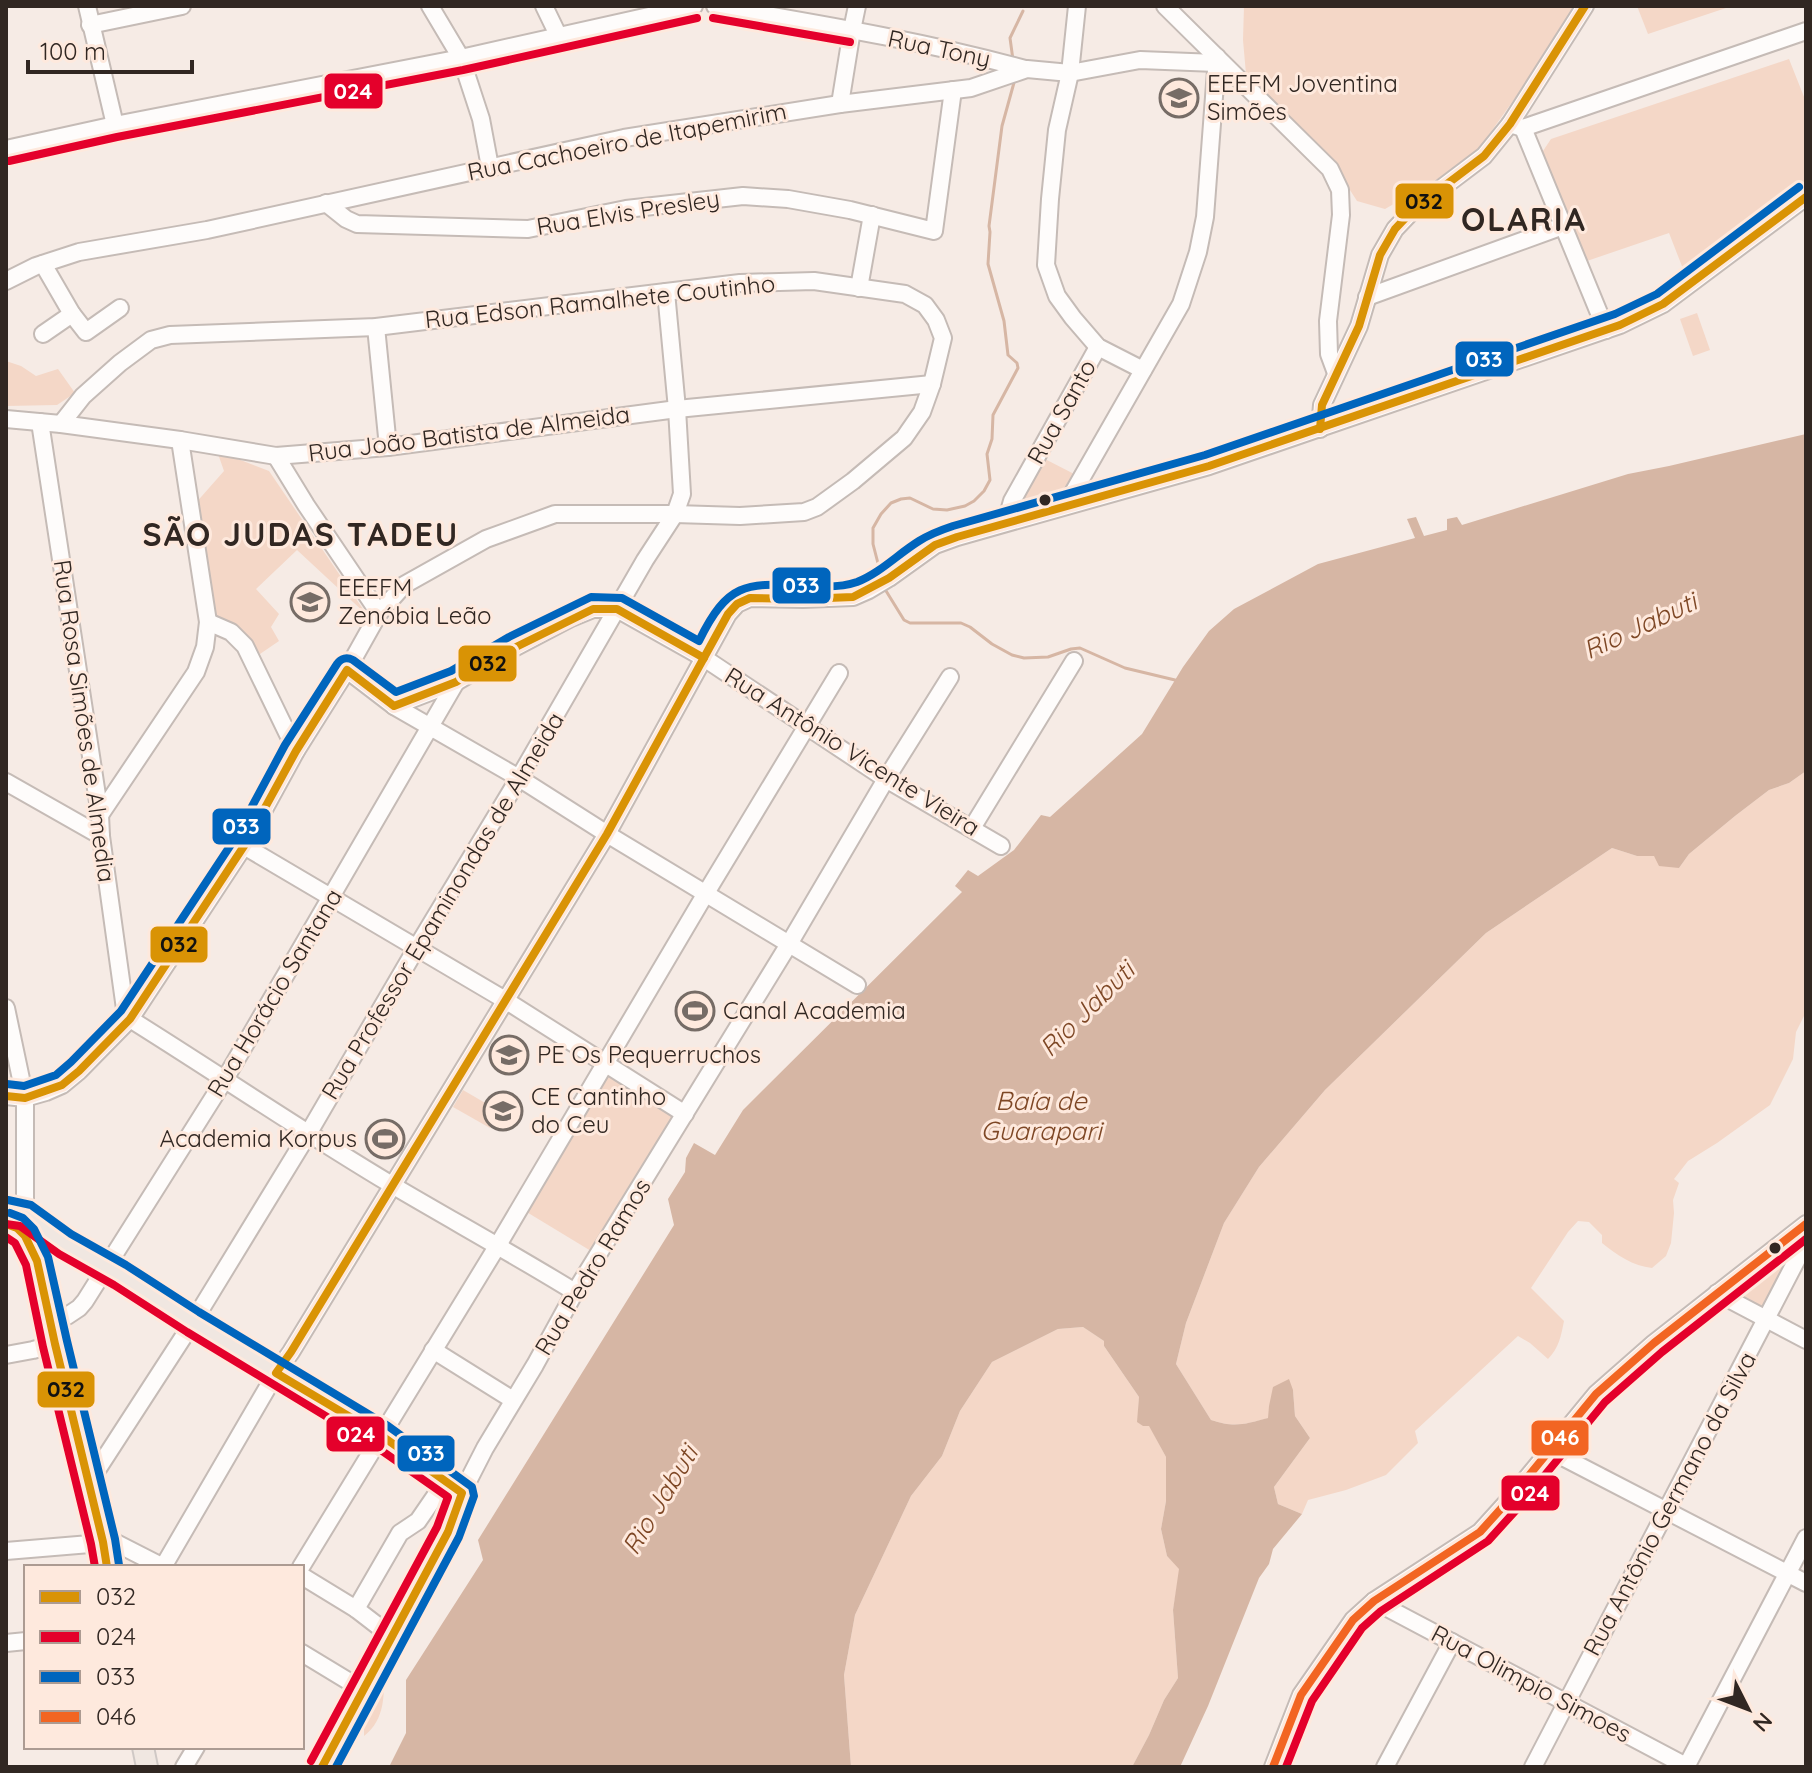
<svg xmlns="http://www.w3.org/2000/svg" width="1812" height="1773" viewBox="0 0 1812 1773" font-family="Quicksand,sans-serif">
<style>
.green{fill:#f4d7c7}
.water{fill:#d6b6a4}
.lines{fill:none;stroke-linecap:round;stroke-linejoin:round}
.stream{stroke:#d6b6a4;stroke-width:3}
.minor-casing{stroke:#c5bbb6;stroke-width:20}
.major-casing{stroke:#cfc8c5;stroke-width:24}
.minor{stroke:#fefcfb;stroke-width:16}
.major{stroke:#f0e7e1;stroke-width:20}
.bus-1-casing{stroke:#fee9dd;stroke-width:14}
.bus-2-casing{stroke:#fee9dd;stroke-width:14}
.bus-3-casing{stroke:#fee9dd;stroke-width:14}
.bus-4-casing{stroke:#fee9dd;stroke-width:14}
.bus-1{stroke:#d99305;stroke-width:8}
.bus-2{stroke:#e4002b;stroke-width:8}
.bus-3{stroke:#0065bd;stroke-width:8}
.bus-4{stroke:#f26522;stroke-width:8}
.bus-dot{fill:#312722;stroke:#fee9dd;stroke-width:3}
.labels{text-anchor:middle;stroke-width:6;stroke-linejoin:round;paint-order:stroke}
.street-label{font-size:24px;fill:#312722;stroke:#fee9dd}
.poi-label{font-size:24px;fill:#312722;stroke:#fee9dd;text-anchor:start}
.water-label{font-size:26px;font-style:italic;fill:#7e4725;stroke:#fee9dd}
.district-label{font-size:32px;font-weight:bold;letter-spacing:2px;fill:#312722;stroke:#fee9dd}
.line-badge{stroke:#fee9dd;stroke-width:3}
.badge-label{font-size:22px;text-anchor:middle;font-weight:bold;fill:#fff}
.pale-badge-label{font-size:22px;text-anchor:middle;font-weight:bold;fill:#111}
</style>
<rect width="100%" height="100%" fill="#f6ebe5"/>
<g class="green">
<polygon points="1244,6 1578,6 1577,11 1478,150 1439,178 1385,209 1357,201 1332,162 1272,110 1246,74 1243,40"/>
<polygon points="1637,6 1732,6 1648,34"/>
<polygon points="1789,59 1806,102 1806,190 1687,279 1669,233 1584,262 1537,160 1551,139"/>
<polygon points="1697,313 1710,350 1693,356 1680,319"/>
<polygon points="6,361 21,366 36,376 58,369 75,393 57,405 6,406"/>
<polygon points="217,451 269,471 367,615 297,550 256,589 279,614 271,627 279,641 260,654 253,645 214,619 194,505 224,471"/>
<polygon points="1043,458 1076,475 1061,502 1017,513 1016,507"/>
<path d="M 1806,771 L 1806,1017 L 1804,1016 L 1796,1032 L 1793,1059 L 1770,1105 L 1717,1143 L 1688,1161 L 1674,1179 L 1679,1183 L 1673,1200 L 1674,1213 L 1671,1243 L 1666,1256 L 1652,1268 C 1633,1266 1617,1255 1602,1243 L 1602,1235 L 1589,1222 L 1578,1221 L 1568,1232 L 1531,1288 L 1564,1321 C 1561,1336 1559,1348 1548,1359 L 1530,1343 L 1518,1336 L 1415,1431 L 1418,1443 L 1386,1475 L 1346,1490 L 1308,1500 L 1302,1514 L 1278,1504 L 1274,1487 L 1310,1438 L 1295,1416 L 1293,1390 L 1269,1406 L 1269,1418 C 1245,1424 1235,1428 1211,1420 L 1176,1364 L 1186,1323 L 1224,1223 L 1259,1167 L 1325,1090 L 1486,933 L 1612,848 L 1637,856 L 1654,856 L 1679,868 L 1689,854 L 1735,816 L 1769,790 L 1789,783 Z"/>
<polygon points="608,1074 674,1114 591,1251 525,1211"/>
<polygon points="463,1090 499,1111 490,1128 453,1107"/>
<polygon points="1796,1246 1765,1313 1729,1293"/>
<polygon points="1083,1327 1104,1341 1104,1346 1139,1397 1138,1422 1149,1425 1166,1457 1166,1501 1161,1529 1167,1556 1180,1569 1173,1610 1178,1678 1164,1700 1149,1735 1132,1767 851,1767 844,1675 855,1615 911,1496 942,1456 960,1411 992,1362 1058,1329"/>
<path d="M 384,1668 C 384,1694 386,1719 364,1736 L 364,1701 Z"/>
</g>
<path class="water" d="M 1806,434 L 1806,771 L 1789,783 L 1769,790 L 1735,816 L 1689,854 L 1679,868 L 1659,866 L 1654,856 L 1637,856 L 1612,848 L 1486,933 L 1325,1090 L 1259,1167 L 1224,1223 L 1186,1323 L 1176,1364 L 1211,1420 C 1235,1428 1245,1424 1268,1418 L 1269,1406 L 1273,1387 L 1289,1379 L 1293,1390 L 1295,1416 L 1310,1438 L 1274,1487 L 1278,1504 L 1302,1514 L 1273,1549 L 1269,1564 L 1259,1578 L 1208,1706 L 1180,1767 L 1132,1767 L 1149,1735 L 1164,1700 L 1178,1678 L 1173,1610 L 1179,1569 L 1167,1556 L 1161,1529 L 1166,1501 L 1166,1457 L 1149,1426 L 1143,1426 L 1137,1422 L 1139,1397 L 1104,1346 L 1104,1341 L 1083,1327 L 1058,1329 L 992,1362 L 960,1411 L 942,1456 L 911,1496 L 855,1615 L 844,1675 L 851,1767 L 389,1767 L 406,1733 L 406,1680 L 483,1560 L 478,1540 L 674,1225 L 668,1199 L 685,1172 L 686,1158 L 694,1143 L 715,1155 L 743,1110 L 962,892 L 955,886 L 968,870 L 978,876 L 1014,850 L 1041,815 L 1050,817 L 1142,734 L 1183,667 L 1209,631 L 1234,609 L 1318,564 L 1415,538 L 1407,519 L 1416,517 L 1424,536 L 1447,530 L 1447,519 L 1457,517 L 1462,525 L 1628,474 L 1669,466 Z"/>
<g class="lines">
<g class="stream">
<polyline points="1013,60 1010,38 1023,11"/>
<polyline points="881,575 873,544 873,528 881,514 891,503 901,499 910,498 933,509 947,510 965,506 974,501 984,491 990,480 987,454 992,439 993,415 1018,368 1017,363 1008,355 1004,321 988,264 990,232 989,226 1002,126 1015,79"/>
<polyline points="883,586 904,620 910,623 961,623 970,627 992,644 1012,655 1024,658 1048,657 1071,649 1080,648 1125,668 1175,680"/>
</g>
<g class="minor-casing">
<g id="minor">
<polyline points="87,6 115,125"/>
<polyline points="430,6 461,58 481,119 490,167"/>
<polyline points="544,6 558,35"/>
<path d="M 715,6 C 819,24 924,41 1025,69"/>
<polyline points="1077,6 1070,73 1057,130 1050,199 1046,265 1057,296 1073,318 1098,347 1143,370"/>
<polyline points="1165,6 1330,169 1340,190 1341,215 1328,321 1329,354 1336,373"/>
<polyline points="90,25 182,6"/>
<polyline points="840,104 852,30 857,6"/>
<polyline points="1510,124 1523,128 1806,31"/>
<polyline points="1523,128 1606,330"/>
<polyline points="6,149 115,125 461,58 694,6"/>
<polyline points="326,203 346,219 357,224 528,229 626,209 743,196 788,199 850,210 934,231 953,90"/>
<polyline points="6,281 36,266 79,252 207,230 624,138 840,104 971,88 1027,69 1070,73 1140,60 1216,63"/>
<polyline points="859,288 872,215"/>
<polyline points="1367,297 1563,226"/>
<polyline points="72,314 86,332 120,308"/>
<polyline points="376,327 388,447"/>
<polyline points="43,334 72,314 43,264"/>
<polyline points="6,419 61,424 180,440 276,456 388,447 677,409 932,384"/>
<path d="M 40,422 L 100,815 L 101,836 L 125,1009 L 130,1019 C 218,1074 303,1132 392,1185 C 453,1221 515,1255 575,1292"/>
<polyline points="1320,429 1322,405 1359,326 1380,255 1395,229 1414,209 1484,156 1510,124 1585,6"/>
<polyline points="276,456 306,505 379,613"/>
<polyline points="1066,505 1181,304 1198,252 1205,217 1217,57"/>
<polyline points="1006,522 1012,501 1098,347"/>
<polyline points="208,622 231,632 245,646 296,751"/>
<polyline points="347,670 394,706 519,778 607,834 857,985"/>
<polyline points="394,706 456,682 514,648 571,618 593,609 617,609 704,658 886,779 1001,846"/>
<polyline points="6,782 101,836"/>
<polyline points="100,815 196,672 205,647 208,622 180,440"/>
<polyline points="972,828 1074,661"/>
<polyline points="244,846 505,1000 685,1114"/>
<polyline points="6,1008 25,1098 25,1215"/>
<polyline points="6,1096 25,1098 46,1092 62,1085 79,1071 130,1019 244,846 296,751 347,670 379,613 404,585 486,539 555,514 675,514 740,516 804,512 817,507 853,481 904,438 922,412 932,384 943,338 936,320 925,305 905,294 814,281 740,283 376,327 170,335 151,340 120,363 83,396 61,424"/>
<polyline points="1717,1293 1806,1340"/>
<polyline points="47,1309 57,1315 67,1316 79,1308 85,1301 225,1079 456,682"/>
<polyline points="433,1350 513,1400"/>
<polyline points="6,1355 33,1350 55,1344"/>
<polyline points="1549,1450 1806,1583"/>
<polyline points="88,1484 193,1322 308,1134 417,947 519,778 645,560 675,514 682,494 677,409 666,292"/>
<polyline points="462,1493 485,1448 535,1365 575,1292 789,944 886,779 950,677"/>
<polyline points="6,1551 114,1542 163,1567"/>
<polyline points="163,1567 276,1373 291,1352 607,834 728,614 737,604 750,598 803,599 853,597 869,590 889,578 935,545 957,537 1209,466 1620,325 1663,304 1806,197"/>
<polyline points="301,1567 498,1245 706,893 839,673"/>
<polyline points="302,1576 356,1609 391,1636"/>
<polyline points="1374,1601 1688,1767"/>
<polyline points="356,1609 400,1533 418,1521 440,1489"/>
<polyline points="6,1643 26,1641"/>
<polyline points="302,1653 363,1690"/>
<polyline points="184,1767 196,1747"/>
<polyline points="1273,1767 1301,1695 1353,1620 1374,1601 1480,1532 1508,1501 1596,1394 1654,1343 1806,1224"/>
<polyline points="1385,1767 1452,1642"/>
<polyline points="1533,1767 1806,1242"/>
<polyline points="1686,1767 1806,1538"/>
</g>
</g>
<g class="major-casing">
<g id="major">
<polyline points="6,1212 25,1215 65,1244 120,1275 193,1322 382,1436 462,1493 448,1532 322,1767"/>
<polyline points="6,1224 17,1228 25,1236 37,1261 55,1344 103,1542 107,1567"/>
<polyline points="143,1747 147,1767"/>
</g>
</g>
<use href="#minor" class="minor"/>
<use href="#major" class="major"/>
<g class="bus-1-casing">
<g id="bus-1">
<polyline points="1320,429 1322,405 1359,326 1380,255 1395,229 1414,209 1484,156 1510,124 1585,6"/>
<polyline points="6,1096 25,1098 62,1085 79,1071 130,1019 244,846 296,751 347,670 394,706 456,682 514,648 593,609 617,609 704,658"/>
<polyline points="6,1224 17,1228 25,1236 37,1261 55,1344 103,1542 107,1567"/>
<polyline points="322,1767 448,1532 462,1493 382,1436 276,1373 291,1352 607,834 728,614 737,604 750,598 803,599 853,597 889,578 935,545 957,537 1209,466 1620,325 1663,304 1806,197"/>
</g>
</g>
<g class="bus-2-casing">
<g id="bus-2">
<polyline points="713,18 850,42"/>
<polyline points="9,161 117,137 463,70 697,18"/>
<polyline points="6,1224 20,1226 59,1254 114,1285 187,1332 375,1446 448,1497 437,1527 311,1761"/>
<polyline points="6,1237 15,1243 26,1265 43,1347 91,1544 95,1567"/>
<polyline points="1286,1767 1312,1701 1362,1628 1381,1611 1488,1541 1517,1509 1605,1402 1662,1352 1806,1239"/>
</g>
</g>
<g class="bus-3-casing">
<g id="bus-3">
<path d="M 7,1084 L 24,1086 L 56,1075 L 71,1062 L 121,1011 L 234,840 L 285,745 L 337,664 C 341,658 347,657 353,660 L 396,692 L 451,671 L 509,637 L 591,597 L 622,598 L 699,641 C 730,577 750,584 814,586 C 829,587 843,587 857,582 C 880,573 898,554 919,541 C 930,534 941,530 953,526 L 1205,455 L 1615,314 L 1657,294 L 1799,187"/>
<polyline points="8,1200 31,1205 71,1234 126,1265 199,1312 388,1426 472,1487 474,1496 459,1537 336,1767"/>
<polyline points="10,1213 23,1218 34,1229 48,1257 67,1341 115,1539 119,1565"/>
</g>
</g>
<g class="bus-4-casing">
<polyline id="bus-4" points="1273,1767 1301,1695 1353,1620 1374,1601 1480,1532 1508,1501 1596,1394 1654,1343 1806,1224"/>
</g>
<use href="#bus-1" class="bus-1"/>
<use href="#bus-2" class="bus-2"/>
<use href="#bus-3" class="bus-3"/>
<use href="#bus-4" class="bus-4"/>
</g>
<defs>
<g id="school-ring" transform="scale(2)"><circle r="9.5" fill="#fee9dd" stroke="#766c66" stroke-width="1.5"/><path d="M0-5L7-2L0 1L-7-2ZM-4 1L0 2.5L4 1V4Q0 6-4 4Z" fill="#766c66"/></g>
<g id="stadium-ring" transform="scale(2)"><circle r="9.5" fill="#fee9dd" stroke="#766c66" stroke-width="1.5"/><path d="M0-5a6.5 5 0 1 0 0 10a6.5 5 0 1 0 0-10ZM-3.5-1.8h7v3.6h-7Z" fill="#766c66"/></g>
</defs>
<g fill-rule="evenodd">
<use href="#school-ring" x="1179" y="98"/>
<use href="#school-ring" x="310" y="602"/>
<use href="#stadium-ring" x="695" y="1011"/>
<use href="#school-ring" x="509" y="1055"/>
<use href="#school-ring" x="503" y="1111"/>
<use href="#stadium-ring" x="385" y="1139"/>
</g>
<g class="bus-dot">
<circle cx="1045" cy="500" r="7"/>
<circle cx="1775" cy="1248" r="7"/>
</g>
<g class="labels">
<g class="street-label">
<text transform="translate(939 49) rotate(12)" y="8">Rua Tony</text>
<text transform="translate(627 142) rotate(-11)" y="8">Rua Cachoeiro de Itapemirim</text>
<text transform="translate(628 213) rotate(-9)" y="8">Rua Elvis Presley</text>
<text transform="translate(600 302) rotate(-6)" y="8">Rua Edson Ramalhete Coutinho</text>
<text transform="translate(1062 412) rotate(-61)" y="8">Rua Santo</text>
<text transform="translate(469 434) rotate(-7)" y="8">Rua João Batista de Almeida</text>
<text transform="translate(84 721) rotate(82)" y="8">Rua Rosa Simões de Almedia</text>
<text transform="translate(852 752) rotate(32)" y="8">Rua Antônio Vicente Vieira</text>
<text transform="translate(443 906) rotate(-59)" y="8">Rua Professor Epaminondas de Almeida</text>
<text transform="translate(275 993) rotate(-59)" y="8">Rua Horácio Santana</text>
<text transform="translate(593 1267) rotate(-59)" y="8">Rua Pedro Ramos</text>
<text transform="translate(1670 1504) rotate(-62)" y="8">Rua Antônio Germano da Silva</text>
<text transform="translate(1531 1684) rotate(28)" y="8">Rua Olimpio Simoes</text>
</g>
<g class="poi-label">
<text x="1207" y="92">EEEFM Joventina<tspan x="1207" dy="28">Simões</tspan></text>
<text x="338" y="596">EEEFM<tspan x="338" dy="28">Zenóbia Leão</tspan></text>
<text x="723" y="1019">Canal Academia</text>
<text x="537" y="1063">PE Os Pequerruchos</text>
<text x="531" y="1105">CE Cantinho<tspan x="531" dy="28">do Ceu</tspan></text>
<text x="357" y="1147" text-anchor="end">Academia Korpus</text>
</g>
<g class="water-label">
<text transform="translate(1640 626) rotate(-25)" y="9">Rio Jabuti</text>
<text transform="translate(1087 1009) rotate(-45)" y="9">Rio Jabuti</text>
<text x="1041" y="1110">Baía de<tspan x="1041" dy="30">Guarapari</tspan></text>
<text transform="translate(660 1500) rotate(-59)" y="9">Rio Jabuti</text>
</g>
<g class="district-label">
<text x="1524" y="231">OLARIA</text>
<text x="301" y="546">SÃO JUDAS TADEU</text>
</g>
</g>
<g class="line-badge">
<rect x="323" y="72" width="61" height="38" rx="8" fill="#e4002b"/>
<rect x="1394" y="182" width="61" height="38" rx="8" fill="#d99305"/>
<rect x="1454" y="340" width="61" height="38" rx="8" fill="#0065bd"/>
<rect x="771" y="566" width="61" height="39" rx="8" fill="#0065bd"/>
<rect x="457" y="644" width="61" height="39" rx="8" fill="#d99305"/>
<rect x="211" y="807" width="61" height="39" rx="8" fill="#0065bd"/>
<rect x="149" y="925" width="60" height="39" rx="8" fill="#d99305"/>
<rect x="36" y="1370" width="60" height="39" rx="8" fill="#d99305"/>
<rect x="325" y="1415" width="61" height="38" rx="8" fill="#e4002b"/>
<rect x="1530" y="1419" width="60" height="38" rx="8" fill="#f26522"/>
<rect x="396" y="1434" width="60" height="39" rx="8" fill="#0065bd"/>
<rect x="1500" y="1474" width="61" height="38" rx="8" fill="#e4002b"/>
</g>
<g class="badge-label">
<text x="353" y="99">024</text>
<text x="1484" y="367">033</text>
<text x="801" y="593">033</text>
<text x="241" y="834">033</text>
<text x="356" y="1442">024</text>
<text x="1560" y="1445">046</text>
<text x="426" y="1461">033</text>
<text x="1530" y="1501">024</text>
</g>
<g class="pale-badge-label">
<text x="1424" y="209">032</text>
<text x="488" y="671">032</text>
<text x="179" y="952">032</text>
<text x="66" y="1397">032</text>
</g>
<rect width="1812" height="1773" fill="none" stroke="#312722" stroke-width="16"/>
<rect x="24" y="1565" width="280" height="184" fill="#fee9dd" stroke="#ac9b92" stroke-width="2"/>
<rect x="40" y="1591" width="40" height="12" fill="#d99305" stroke="#ac9b92" stroke-width="2"/>
<text x="96" y="1605" font-size="24" fill="#312722">032</text>
<rect x="40" y="1631" width="40" height="12" fill="#e4002b" stroke="#ac9b92" stroke-width="2"/>
<text x="96" y="1645" font-size="24" fill="#312722">024</text>
<rect x="40" y="1671" width="40" height="12" fill="#0065bd" stroke="#ac9b92" stroke-width="2"/>
<text x="96" y="1685" font-size="24" fill="#312722">033</text>
<rect x="40" y="1711" width="40" height="12" fill="#f26522" stroke="#ac9b92" stroke-width="2"/>
<text x="96" y="1725" font-size="24" fill="#312722">046</text>
<g transform="translate(1748 1709) rotate(132)" stroke="#fee9dd" stroke-width="6" paint-order="stroke">
<path d="M0-6L14 30L0 20L-14 30Z" fill="#312722"/>
<text y="-12" font-size="22" font-weight="bold" text-anchor="middle" fill="#312722">N</text>
</g>
<path d="M28 60v12h164v-12" fill="none" stroke="#312722" stroke-width="4"/>
<text x="40" y="60" font-size="24" fill="#312722" stroke="#fee9dd" stroke-width="6" paint-order="stroke">100 m</text>
</svg>
